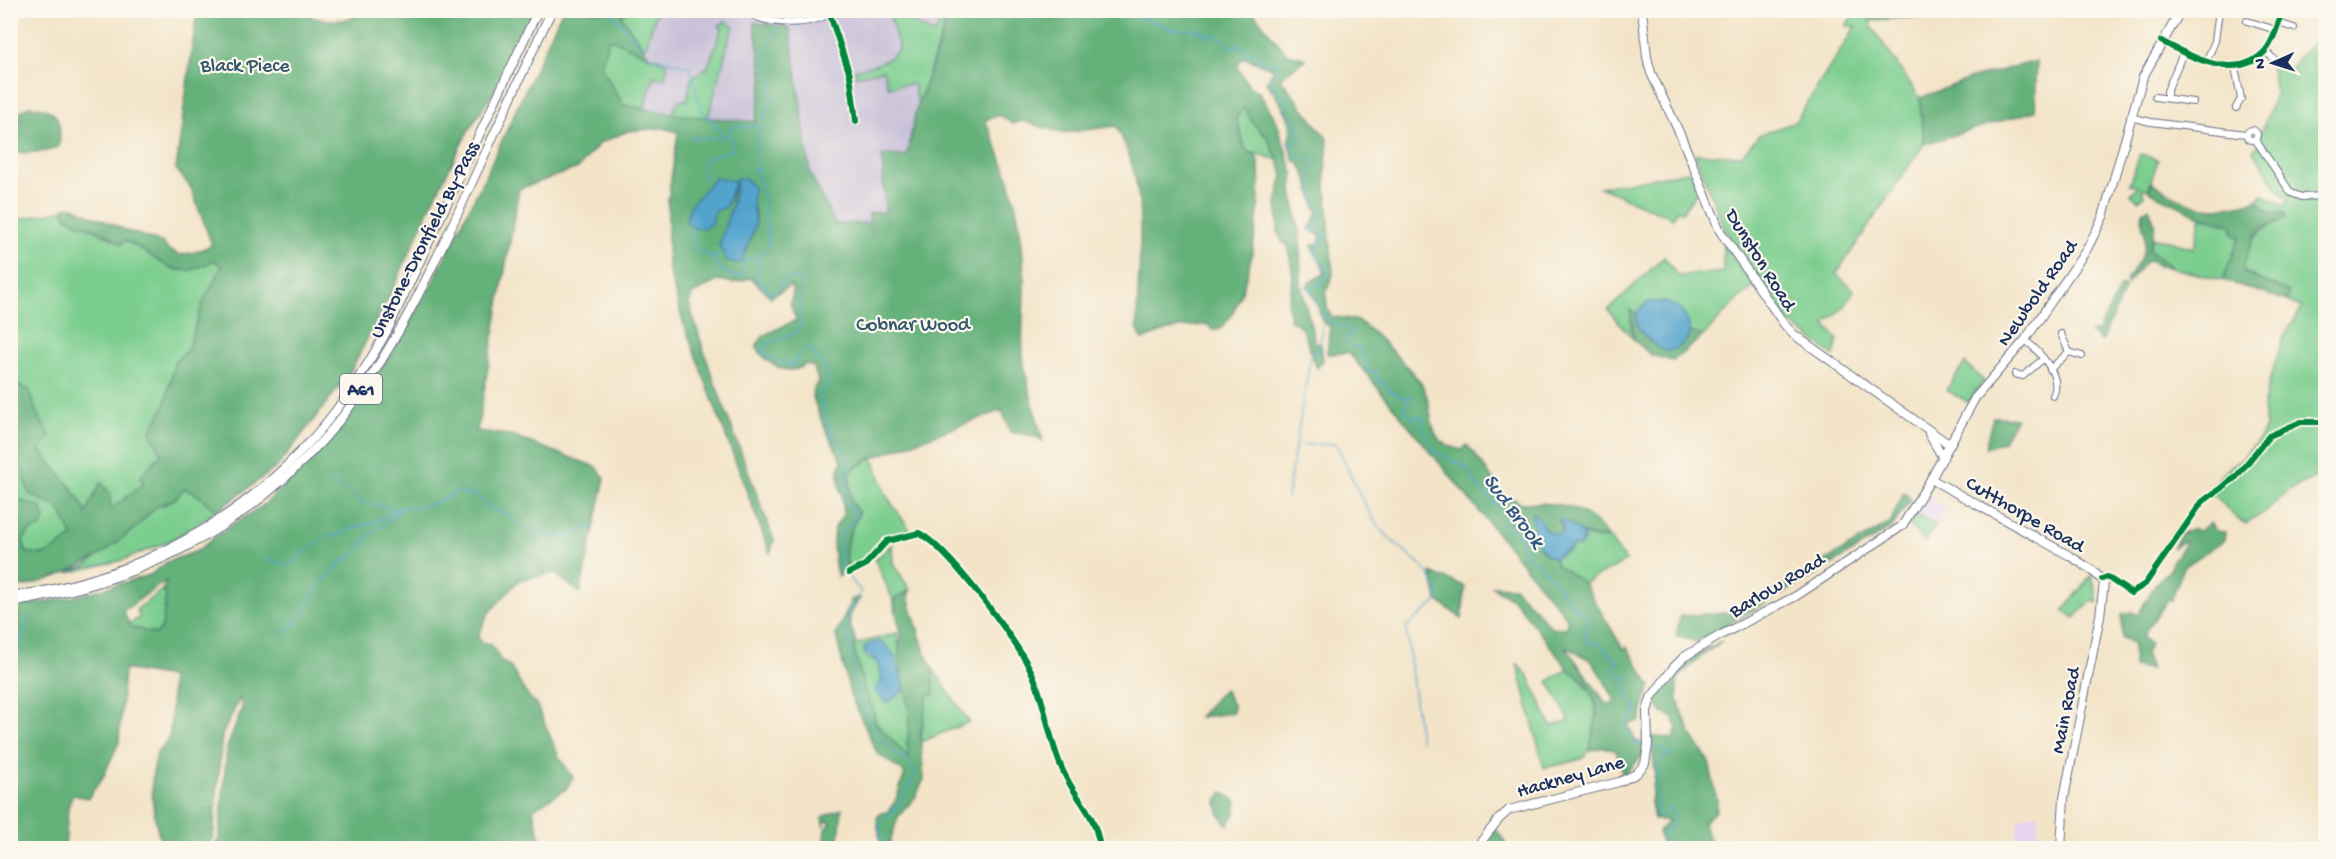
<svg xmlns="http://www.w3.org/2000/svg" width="2336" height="859" viewBox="0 0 2336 859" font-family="'Gochi Hand',sans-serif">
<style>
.built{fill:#e6d3f0}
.industrial{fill:#c8c0d8}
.green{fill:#7cce8f;stroke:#4c7e76;stroke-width:1.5;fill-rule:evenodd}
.forest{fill:#65b17a;stroke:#40706c;stroke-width:1.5;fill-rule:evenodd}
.water{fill:#53a4cd;stroke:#376a96;stroke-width:1.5}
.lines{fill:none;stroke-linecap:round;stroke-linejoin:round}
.stream{stroke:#53a4cd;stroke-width:1.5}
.minor-casing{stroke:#676e83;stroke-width:8}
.major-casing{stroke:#676e83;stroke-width:10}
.highway-casing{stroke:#676e83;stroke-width:10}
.minor{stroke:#fff;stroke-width:6}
.major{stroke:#fff;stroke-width:8}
.highway{stroke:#fff;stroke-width:8}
.cycleway-casing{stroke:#fbf7ec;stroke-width:10}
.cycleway{stroke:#00873e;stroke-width:6}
.labels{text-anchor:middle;stroke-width:4.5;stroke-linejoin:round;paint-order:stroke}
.shield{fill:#fbf7ec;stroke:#5e6b89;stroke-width:1.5}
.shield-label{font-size:18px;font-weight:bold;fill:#1b2f5e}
.park-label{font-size:20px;fill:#33576a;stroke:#fbf7ec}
.street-label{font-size:20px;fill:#1b2f5e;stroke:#fbf7ec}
.water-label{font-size:21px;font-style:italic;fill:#2f5885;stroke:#fbf7ec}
</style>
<rect width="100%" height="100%" fill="#fbf7ec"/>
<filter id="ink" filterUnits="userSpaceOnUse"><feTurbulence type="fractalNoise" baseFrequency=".0167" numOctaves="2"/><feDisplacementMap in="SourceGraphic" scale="12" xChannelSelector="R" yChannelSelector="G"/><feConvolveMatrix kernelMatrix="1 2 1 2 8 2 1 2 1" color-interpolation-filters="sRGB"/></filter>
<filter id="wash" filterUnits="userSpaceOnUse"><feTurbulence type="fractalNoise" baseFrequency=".008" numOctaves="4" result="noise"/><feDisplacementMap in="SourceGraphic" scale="24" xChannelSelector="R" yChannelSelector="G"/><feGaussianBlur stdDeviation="1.35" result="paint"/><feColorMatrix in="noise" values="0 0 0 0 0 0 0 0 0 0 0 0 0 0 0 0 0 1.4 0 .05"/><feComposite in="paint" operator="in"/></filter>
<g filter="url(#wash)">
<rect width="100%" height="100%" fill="#f3e4c8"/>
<g class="built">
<polygon points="1927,495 1947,509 1936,525 1915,514"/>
<polygon points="2038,813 2038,847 2056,848 2014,848 2019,818"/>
</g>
<polygon class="industrial" points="629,11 951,11 915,114 907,156 882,155 885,212 870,223 835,224 810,174 789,28 754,22 763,80 756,123 681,115 623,105 620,15"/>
<g class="green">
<polygon points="629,11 657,11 645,49 620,15"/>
<path d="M 949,11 L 918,105 L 913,84 L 888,87 L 883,70 L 855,76 L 854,70 C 871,66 887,63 899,49 L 890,16 L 894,12 L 934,34 Z"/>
<polygon points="1855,11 1870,11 1871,26 1920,98 1924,144 1836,274 1854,290 1845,306 1825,324 1838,340 1834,356 1788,321 1724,228 1695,154 1742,155 1759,135 1795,122 1856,26 1846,26"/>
<polygon points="725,21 734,27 730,36 708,118 672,114 678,101 687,100 691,79 704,68 707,69 722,28 719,26"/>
<path d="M 2325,33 L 2325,473 L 2289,490 L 2269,509 L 2246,524 C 2230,517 2223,499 2208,492 L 2223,473 L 2242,458 L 2259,440 L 2265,427 L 2263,407 L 2269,381 L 2284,337 L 2302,307 L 2284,300 L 2289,297 L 2242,270 C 2246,243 2256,231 2280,221 L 2284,213 C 2270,215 2266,211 2258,200 L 2262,194 L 2284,206 L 2288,200 L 2278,189 L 2253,151 L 2260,142 L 2259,132 L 2263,129 L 2276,92 L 2270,64 L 2276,66 L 2279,63 L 2290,73 L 2299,56 Z"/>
<polygon points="609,38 668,64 664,79 654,76 644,109 623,105 601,66"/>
<polygon points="1245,107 1252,122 1267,137 1278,160 1246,151 1236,117"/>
<polygon points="2140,154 2158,160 2148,190 2142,188 2144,196 2138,200 2131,194 2138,187 2130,184"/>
<polygon points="1692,171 1698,191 1682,212 1677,209 1673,218 1600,187"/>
<path d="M 63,210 L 67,218 C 87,225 102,235 121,243 L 125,240 C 148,249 165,272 191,270 C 198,269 207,263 214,260 L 222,267 L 204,300 L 187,351 L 175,361 L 165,405 L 151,432 L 161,453 C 155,463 145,468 140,479 L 145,483 L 111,510 L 86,514 L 71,487 L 50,465 L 40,449 L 50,436 L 37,414 L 29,390 L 15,383 C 16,425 13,491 60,508 L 73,538 C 54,550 48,558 26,552 L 23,540 L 30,531 L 14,499 L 11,485 L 10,217 L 22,219 Z"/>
<polygon points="2201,217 2231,225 2232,232 2240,236 2223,280 2173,268 2149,250 2153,237 2194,248"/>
<polygon points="1723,244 1754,287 1739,298 1703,336 1690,332 1689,325 1666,302 1649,302 1639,310 1637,315 1631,311 1631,329 1634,340 1608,310 1664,257 1678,276 1723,272"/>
<polygon points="1965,363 1984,381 1968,402 1946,390"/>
<path d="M 873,457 L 886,495 L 910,530 L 909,532 L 884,539 L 862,563 L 849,570 C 841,546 849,535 859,513 L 851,502 L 849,472 Z"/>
<polygon points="184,488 195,493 217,511 172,540 123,560 68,573 85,566 134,529 157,506 163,506"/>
<polygon points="1915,514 1936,525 1925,542 1909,525"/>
<polygon points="1584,535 1597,539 1609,538 1626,561 1584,583 1556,564 1554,558 1584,542"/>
<polygon points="892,544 893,563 910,590 893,600 875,560"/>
<polygon points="2092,575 2098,603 2091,601 2075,618 2063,611"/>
<polygon points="162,590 166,595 162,627 156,634 130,627 129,624 140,617 136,610"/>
<polygon points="19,613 17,637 11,649 11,615"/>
<path d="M 897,633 C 900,660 907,686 910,713 C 912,729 909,744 911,761 L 875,722 L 874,710 L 866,695 L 854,649 L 856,644 ZM 879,641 L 885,697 L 879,686 L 882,680 L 877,661 L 869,659 L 864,652 L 865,646 Z"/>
<path d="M 1517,663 L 1529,677 L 1551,726 L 1570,721 L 1548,681 L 1568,669 C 1595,689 1600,703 1592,736 C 1591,742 1590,753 1584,757 C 1574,763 1555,765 1544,768 Z"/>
<polygon points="933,669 969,722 921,742 925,700 928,694 933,695"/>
</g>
<g class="forest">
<path d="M 1251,10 L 1286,53 L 1306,59 L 1280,78 L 1328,140 L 1325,174 L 1333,274 L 1326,293 L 1327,308 L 1332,317 C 1341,318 1351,318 1359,322 C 1370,327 1416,375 1422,385 C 1438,413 1420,441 1462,450 L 1467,445 C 1483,462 1492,480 1506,499 L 1516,499 L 1519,503 C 1555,502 1588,504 1609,538 C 1589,540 1578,529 1560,521 L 1563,531 L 1557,535 L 1546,531 L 1538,517 L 1532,513 C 1536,532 1532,551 1554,558 L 1556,564 L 1584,583 L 1623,649 L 1627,647 L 1651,686 L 1644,703 L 1640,721 L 1628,724 L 1636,741 L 1646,744 L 1643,755 L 1623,776 L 1616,751 L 1604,747 L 1589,751 L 1597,715 L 1597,705 L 1585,681 L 1568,669 L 1514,600 L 1491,586 L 1514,587 L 1553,629 L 1567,627 L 1567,618 L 1349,353 L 1327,354 L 1330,326 L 1323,323 L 1315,298 L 1307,286 L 1311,281 L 1324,274 C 1325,262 1313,257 1312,245 L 1319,244 L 1321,236 L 1309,229 L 1318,213 C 1310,196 1310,178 1299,163 L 1294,161 L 1288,141 C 1298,122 1277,98 1266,82 L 1274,69 L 1245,58 L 1241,59 L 1237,67 L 1250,87 L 1259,92 L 1277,122 L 1294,176 L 1292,190 L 1300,236 L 1301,285 L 1315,343 L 1321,344 L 1323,361 L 1317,368 C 1308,354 1307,323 1290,320 L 1288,305 L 1293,278 L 1288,245 L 1282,242 L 1278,232 L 1277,198 L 1283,175 L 1278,160 L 1267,137 L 1252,122 L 1245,108 L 1236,117 L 1246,151 L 1256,155 L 1259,165 C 1262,206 1251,302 1219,330 L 1212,330 L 1209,325 C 1184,325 1165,330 1142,340 L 1137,327 C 1137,254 1153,195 1116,126 L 1062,133 L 1022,121 L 1013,124 L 1000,115 L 985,120 C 1012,176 1024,224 1024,288 C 1024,311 1021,333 1023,356 C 1026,385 1036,413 1043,441 L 1035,436 L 1010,432 L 1002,410 L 869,459 L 849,472 L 851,502 L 859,513 C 849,535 841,546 849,570 L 838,577 C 834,566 832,541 834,530 C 836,524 842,519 843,513 C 845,495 833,480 842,461 C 830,438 818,418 812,392 L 818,381 L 814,367 L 806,364 C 789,378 766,365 756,346 L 764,335 L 796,320 L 790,303 L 793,294 L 791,285 L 771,297 L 751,278 L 733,283 L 719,280 L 692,294 L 689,304 L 709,367 L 774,540 L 770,553 L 682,319 L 668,267 L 668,200 L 678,132 L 663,128 L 628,131 L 600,143 L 578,168 L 519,189 L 477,431 L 509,435 L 596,467 L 605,478 L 580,593 L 554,573 L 519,580 L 488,614 L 478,636 L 481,642 L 491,644 L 500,660 L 510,666 L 525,692 L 537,706 L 559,757 L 573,777 L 566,789 L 533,809 L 543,848 L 213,848 L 219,839 L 227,748 L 242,708 L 240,698 L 222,735 L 213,839 L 206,848 L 163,848 C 153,819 148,787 156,756 C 158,749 166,744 169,737 C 172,729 172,686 170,677 L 124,669 L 119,742 L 103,777 L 88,798 L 72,795 L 68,808 L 65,848 L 11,848 L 10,649 L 17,637 L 19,614 L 11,615 L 11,608 L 73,597 L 150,575 L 167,562 L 197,551 L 228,527 L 264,505 L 339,430 L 393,350 L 431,285 L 485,177 L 562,11 L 629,11 L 621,16 L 650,57 L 609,38 L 601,66 L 623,105 L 681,115 L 755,122 L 763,80 L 754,22 L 790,28 L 810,173 L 835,224 L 870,223 L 869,213 L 885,212 L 882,155 L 907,156 L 915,114 L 951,11 ZM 715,178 L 735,181 L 729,203 L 716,209 L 712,215 L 687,214 ZM 737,178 C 763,211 760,231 735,263 L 727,261 L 719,245 L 732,206 ZM 167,580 L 162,590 L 166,595 L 162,628 L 156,634 L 131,627 L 123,611 ZM 1565,646 L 1592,661 L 1616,701 L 1607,705 Z"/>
<path d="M 197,11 L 312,11 L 311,17 C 331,21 346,24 362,11 L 533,11 L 497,87 L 468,131 L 434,199 L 393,289 L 349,374 L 277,467 L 217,511 L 195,493 L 184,488 C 172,506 168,499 155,508 C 148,514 142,522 135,528 C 99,560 58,581 11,589 L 10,485 L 14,499 L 41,507 L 45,519 L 40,528 L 30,531 L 23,540 L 26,552 L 45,555 L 73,537 L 59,508 L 29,494 L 19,460 L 14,383 L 29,390 L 37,414 L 50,436 L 40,449 C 54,471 77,488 86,513 L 101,482 L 110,494 L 111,509 L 144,483 L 140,479 C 145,468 155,463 161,453 L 150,432 L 165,405 L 175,361 L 187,351 L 204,300 L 222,267 L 214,260 C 207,263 198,269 191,270 C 164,274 148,249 125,241 L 121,244 C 113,240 107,234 100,231 C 85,223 73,228 63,210 L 65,207 L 73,207 L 125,230 L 163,243 L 167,249 L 180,255 L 196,252 L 212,245 L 191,188 L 176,169 Z"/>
<polygon points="1870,11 1870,10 2006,11 1999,13 1871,20"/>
<polygon points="2037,61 2035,111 1924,144 1920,98 1972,78"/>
<path d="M 29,106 C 58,108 62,119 59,146 C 46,155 27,151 11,154 L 11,119 L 20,121 L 20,112 Z"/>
<path d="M 2152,182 C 2194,210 2210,214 2258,200 C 2266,211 2270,215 2284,213 L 2286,218 L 2262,228 L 2254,236 L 2242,270 L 2247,275 L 2288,291 L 2289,297 L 2284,300 L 2223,280 L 2240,236 L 2234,236 L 2231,225 L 2227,222 L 2201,217 L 2149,191 Z"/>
<path d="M 2149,208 L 2155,224 L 2149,250 L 2173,268 L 2159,266 L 2150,260 L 2144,263 L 2127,285 L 2126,280 C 2136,267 2147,253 2145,235 C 2143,225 2140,220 2144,210 Z"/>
<polygon points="2123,286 2125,288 2102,341 2090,332 2098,331 2120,287"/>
<polygon points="1630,310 1637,315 1637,324 1689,338 1690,332 1703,336 1673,361 1651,355 1634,340"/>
<polygon points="1993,417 2016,418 2003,442 1985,448"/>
<polygon points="1904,492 1911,500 1891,528 1808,579 1697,642 1676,636 1680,616 1737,612 1890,523"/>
<polygon points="2210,523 2216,531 2225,532 2224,540 2184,567 2171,600 2167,601 2144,633 2143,638 2150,644 2145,653 2151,669 2134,667 2133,643 2122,638 2122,614 2132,612 2138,615 2156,583 2169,571 2172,562 2186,542 2183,541 2172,548 2181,534 2192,528 2199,531"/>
<polygon points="1431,573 1465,586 1462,619 1437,600"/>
<path d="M 910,590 L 908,597 L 925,653 L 933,669 L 934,695 L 928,694 L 920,735 L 924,779 L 916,796 L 898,817 L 888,848 L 878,848 L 880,841 L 877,818 L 881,813 L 887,812 L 895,802 L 905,773 L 877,753 L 850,694 L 836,635 L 852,599 L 860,598 C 837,632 860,626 854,650 L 866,695 L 874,710 L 875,722 L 910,759 L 907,747 L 910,713 L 901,670 L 899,651 L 901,633 L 893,600 Z"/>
<polygon points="1722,641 1695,661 1677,680 1678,701 1691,734 1709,762 1717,800 1716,811 1704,822 1707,835 1719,848 1669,848 1661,842 1658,832 1669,820 1654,820 1651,802 1655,773 1651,736 1673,739 1677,728 1673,717 1662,713 1654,700 1686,660"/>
<polygon points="1224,689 1233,705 1233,713 1199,717"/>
<polygon points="1223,792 1237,802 1235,814 1228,825 1220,816 1217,801"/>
<polygon points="842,809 838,848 823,848 826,843 824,833 831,823 826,820 824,828 822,817"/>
<polygon points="1495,828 1505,842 1502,848 1481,848"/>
</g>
<g class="water">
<path d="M 715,178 L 735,181 L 725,208 L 714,211 L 712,224 C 701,229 694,232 686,221 L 691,205 Z"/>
<polygon points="737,178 746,179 754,188 752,197 755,226 741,263 727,261 719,245 732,206"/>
<path d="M 1649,302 C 1655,303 1663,302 1668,303 C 1696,312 1698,349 1664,351 C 1647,341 1619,318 1649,302 Z"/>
<polygon points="1532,513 1538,517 1546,531 1557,535 1563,531 1563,526 1558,520 1567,522 1584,535 1580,548 1574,545 1569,548 1568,552 1564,551 1554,558 1547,555 1530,534 1534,527"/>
<path d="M 879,641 C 898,651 899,671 904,690 L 887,703 L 875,691 L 882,680 L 877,661 L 864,652 L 865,646 Z"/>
</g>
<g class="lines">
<g class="stream">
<polyline points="608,10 642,48"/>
<path d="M 1119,10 L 1176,30 L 1198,30 L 1208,36 L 1211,33 L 1221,38 L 1229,47 L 1241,44 L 1247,54 L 1255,53 L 1263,63 L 1279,63 L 1280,69 L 1268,78 L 1268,81 C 1277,88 1289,102 1287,114 L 1294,117 L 1301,140 L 1294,144 L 1289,140 L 1293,152 L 1300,159 L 1312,157 L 1314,162 C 1307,180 1313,200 1323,217 L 1320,224 L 1312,226 L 1311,229 L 1325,236 L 1314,253 L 1326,267 L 1327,276 L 1322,283 L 1309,288 C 1321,313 1322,324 1351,329 L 1352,335 L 1345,336 L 1351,348 L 1359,346 L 1366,364 L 1366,371 L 1376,372 L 1378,380 L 1386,384 L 1387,389 L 1404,398 L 1411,396 L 1404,408 L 1413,420 L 1419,416 L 1424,419 L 1421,427 L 1434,451 L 1468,469 L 1475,483 L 1505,514 L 1506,525 C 1526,536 1517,540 1527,553 C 1533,560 1541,566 1547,573 C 1560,587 1570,608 1588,617 L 1590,621 L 1584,628 L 1587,643 C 1604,642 1608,652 1618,663 L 1612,666 L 1617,676 L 1629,676 L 1624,683 C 1629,693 1626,702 1637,707 C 1635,717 1627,719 1625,729 L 1634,736 L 1634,744 L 1645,745"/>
<polyline points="777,20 778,10"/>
<polyline points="776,24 775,35 765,55 773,95 756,142 757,168 763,194 769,246 763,252 756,276 771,293 776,292 787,277 801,279 799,297 801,325 796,332 767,344 763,353 786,365 792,365 802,351 810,347 827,370 828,385 819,396 831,433 841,444 847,460 844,498 855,514 853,520 840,535 839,562 842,570 861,591 846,618 856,689 872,727 879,738 914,769 914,777 898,806 880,823 881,848"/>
<polyline points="649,55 690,67 701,109 724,136"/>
<polyline points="691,138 721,138 727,134"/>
<polyline points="751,172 757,168"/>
<path d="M 707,180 C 698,172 705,168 704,159 L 732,150 L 730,128 L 733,126 L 759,127"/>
<path d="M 691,227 L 692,241 L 698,252 L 710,255 C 718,268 727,277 742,277 L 746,260 L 753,257 L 759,260"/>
<polyline points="713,257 724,255"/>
<path d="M 1303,445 L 1336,444 C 1349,470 1362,505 1379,527 C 1404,558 1428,558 1440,599 L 1406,627 L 1420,741"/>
<polyline points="333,483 335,487 341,488"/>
<polyline points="344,488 361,503 395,509"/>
<polyline points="1287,497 1311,353 1319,350 1323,326"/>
<path d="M 328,537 L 379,520 L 401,507 L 427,506 L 461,491 L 466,495 L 474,494 L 492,509 L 506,514 L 535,535 C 546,535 553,536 564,536 C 572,536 573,531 581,532 L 587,526 L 593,527"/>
<polyline points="264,559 289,565 324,537"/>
<polyline points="285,633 301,617 314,594 343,560 356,553 368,536 394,518 400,508"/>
<polyline points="10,663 16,656 29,615"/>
<path d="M 1650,744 L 1670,754 L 1661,759 L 1657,766 L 1660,773 C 1658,783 1651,789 1659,798 L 1656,805 L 1657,816 L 1664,814 L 1666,809 L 1672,809 L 1673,826 L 1663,832 L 1662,838 L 1667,845 L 1676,845 L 1675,848"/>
</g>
</g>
</g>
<g filter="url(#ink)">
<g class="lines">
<g class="minor-casing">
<g id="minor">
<path d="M 743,10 C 769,27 811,27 837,10"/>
<polyline points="830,15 850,75 856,121"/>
<polyline points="2247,21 2276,30"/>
<polyline points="2278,23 2294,28"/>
<path d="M 2161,41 C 2191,57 2238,83 2266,50 C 2275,39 2278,23 2283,10"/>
<polyline points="2265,51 2275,60"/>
<polyline points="2206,62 2215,41 2219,10"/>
<polyline points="2235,66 2241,99 2236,108"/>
<polyline points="2155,97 2193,102"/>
<polyline points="2167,97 2167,91 2183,53"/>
<polyline points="2130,117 2151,122 2246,134"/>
<circle cx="2252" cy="135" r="5"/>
<polyline points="2255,139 2291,193 2302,197 2326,196"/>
<polyline points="2061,334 2069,352"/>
<path d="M 2025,340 C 2040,352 2063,376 2053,396"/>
<polyline points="2050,369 2069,352 2082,356"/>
<polyline points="2015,374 2023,376 2043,359"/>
</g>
</g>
<g class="major-casing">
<g id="major">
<polyline points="1642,10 1647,57 1651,73 1680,134 1720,231 1784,324 1793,334 1950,445"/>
<polyline points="1929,434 1943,458"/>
<polyline points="1931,479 2070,556 2092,570 2104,582 2100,616 2064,798 2061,848"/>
<polyline points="1476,848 1499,819 1509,810 1619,782 1636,774 1645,764 1648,745 1647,711 1651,698 1674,667 1684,657 1719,636 1796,596 1902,526 1931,479 1975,398 2025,340 2087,249 2103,217 2143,77 2181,10"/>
</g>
</g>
<g class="highway-casing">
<g id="highway">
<path d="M 10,596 C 118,584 225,531 299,453 C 335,417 362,375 387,331 L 538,10"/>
<path d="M 10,603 C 134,583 236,535 322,441 C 383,373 424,286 462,204 C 492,139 521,75 552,10"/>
</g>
</g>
<use href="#minor" class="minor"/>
<use href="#major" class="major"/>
<use href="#highway" class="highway"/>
<g class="cycleway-casing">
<g id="cycleway">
<polyline points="830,15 850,75 856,121"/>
<path d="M 2161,41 C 2191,57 2238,83 2266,50 C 2275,39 2278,23 2283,10"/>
<path d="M 849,573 L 865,565 L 887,541 L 919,533 C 949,549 1019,643 1033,675 C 1046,706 1049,741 1063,771 C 1078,804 1094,808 1100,848"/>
<polyline points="2102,579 2107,577 2131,593 2145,584 2202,502 2236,477 2269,436 2301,422 2326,422"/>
</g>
</g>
<use href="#cycleway" class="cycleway"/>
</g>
</g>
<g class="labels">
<rect class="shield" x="340" y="374" width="42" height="30" rx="4.5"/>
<g class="shield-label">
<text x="361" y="395">A61</text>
</g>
<g class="park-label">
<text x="245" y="71">Black Piece</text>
<text x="913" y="330">Cobnar Wood</text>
</g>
<g class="street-label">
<text transform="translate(423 239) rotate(-63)" y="7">Unstone-Dronfield By-Pass</text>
<text transform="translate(1762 259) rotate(58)" y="7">Dunston Road</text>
<text transform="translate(2036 292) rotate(-55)" y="7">Newbold Road</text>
<text transform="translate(2026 513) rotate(30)" y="7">Cutthorpe Road</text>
<text transform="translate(1776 584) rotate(-31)" y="7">Barlow Road</text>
<text transform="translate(2064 710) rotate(-79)" y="7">Main Road</text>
<text transform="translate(1570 775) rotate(-16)" y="7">Hackney Lane</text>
</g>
<g class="water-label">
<text transform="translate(1515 510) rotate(53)" y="7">Sud Brook</text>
</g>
</g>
<rect width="2336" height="859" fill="none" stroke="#fbf7ec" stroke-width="36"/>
<g transform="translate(2273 63) rotate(267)" stroke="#fbf7ec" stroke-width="4.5" paint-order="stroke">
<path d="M0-4.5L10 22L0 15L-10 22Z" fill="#1b2f5e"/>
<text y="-9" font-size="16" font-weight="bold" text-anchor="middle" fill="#1b2f5e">N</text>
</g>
</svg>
